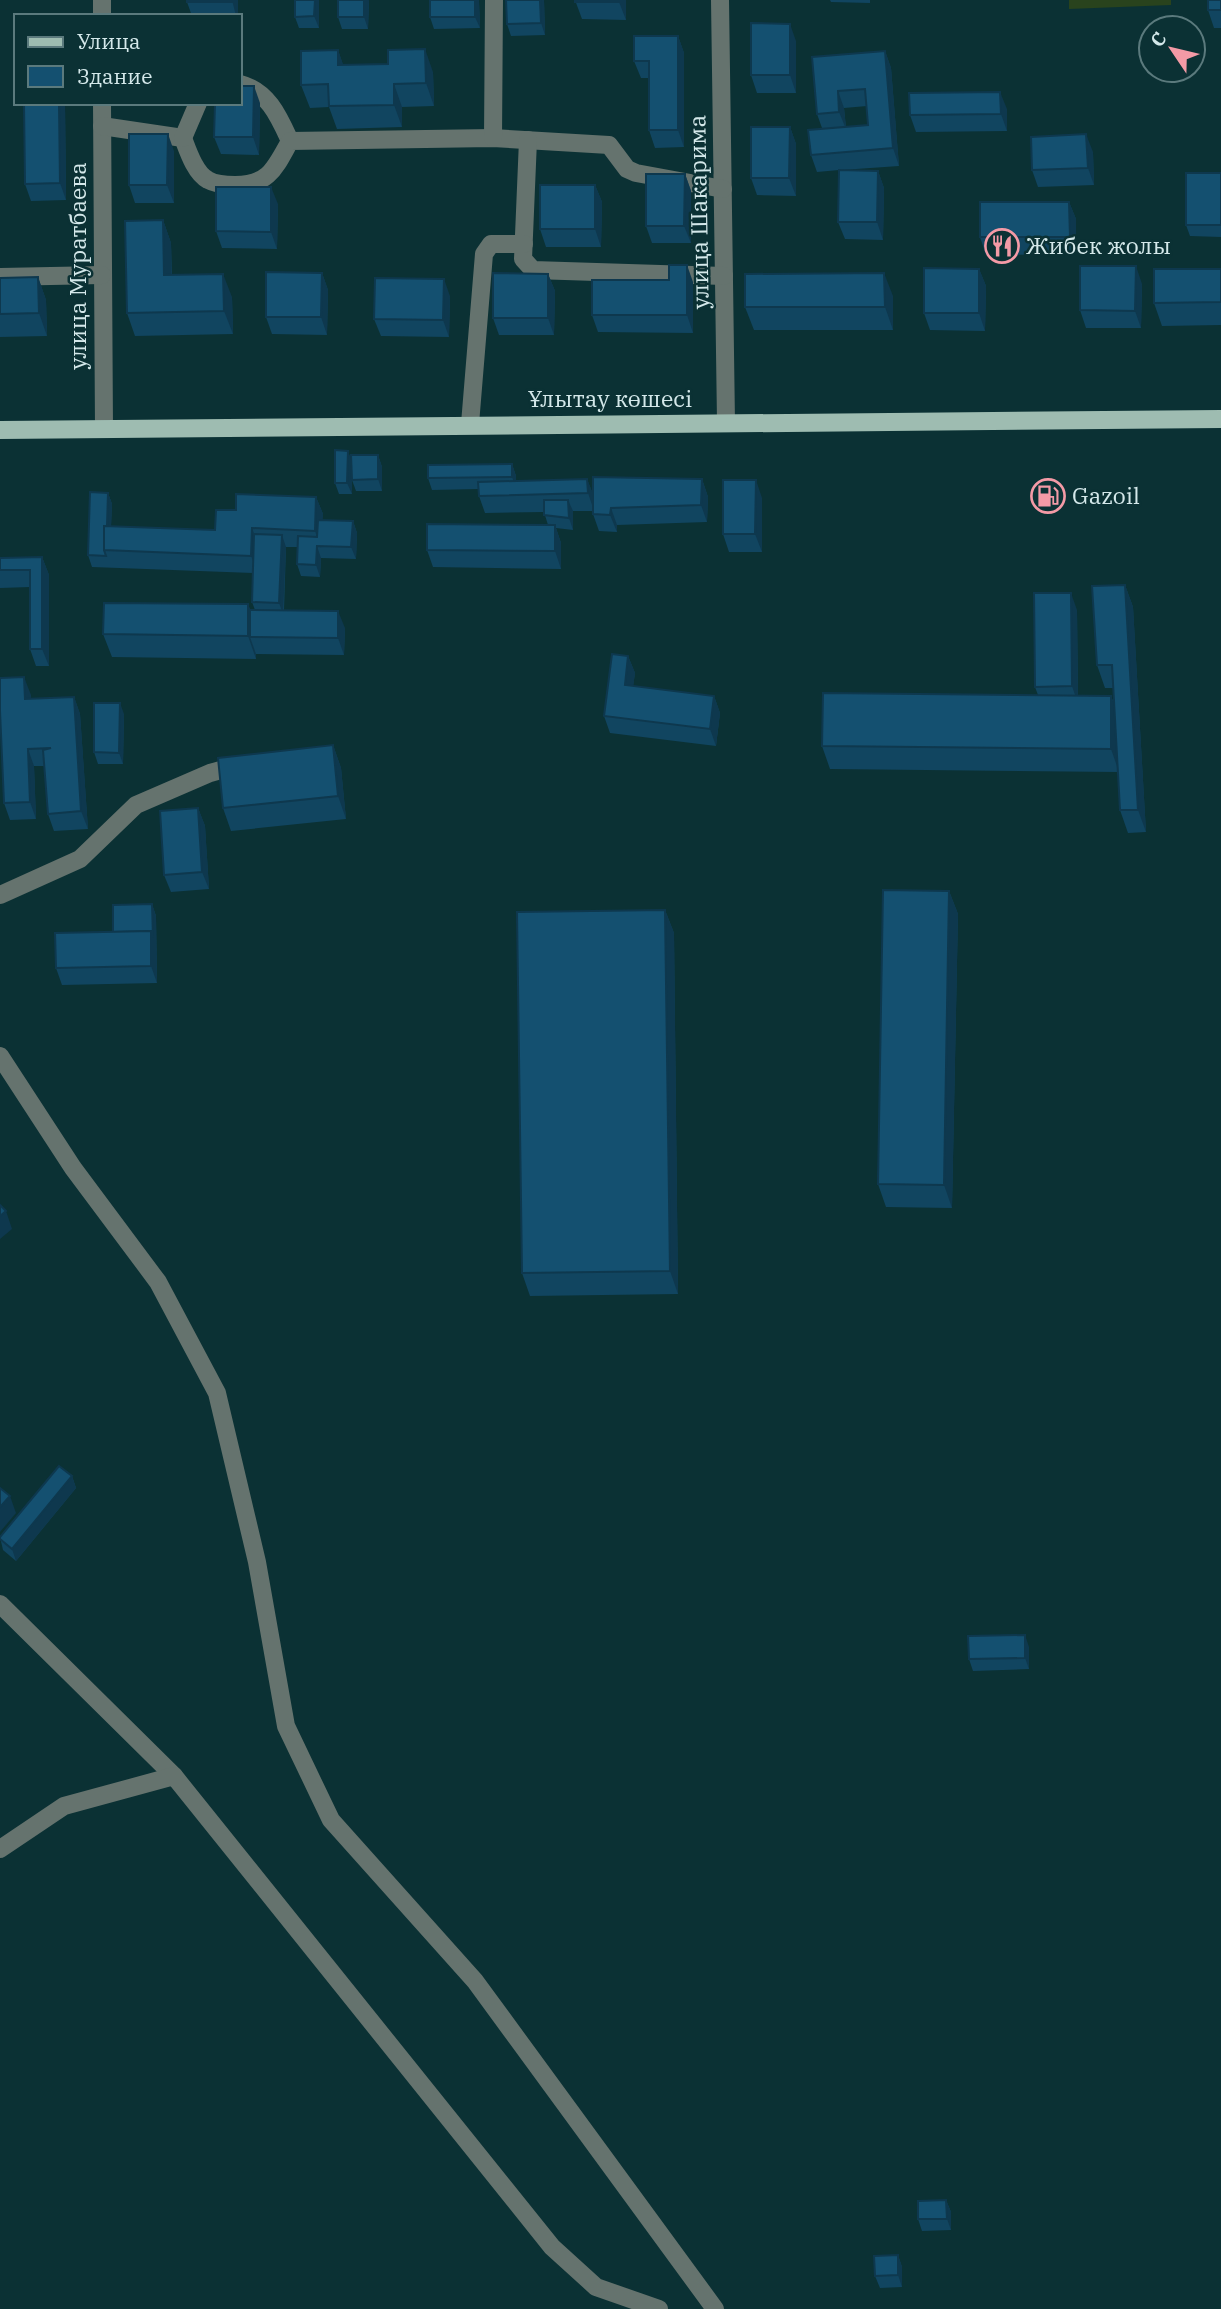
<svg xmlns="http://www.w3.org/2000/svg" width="1221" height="2309" viewBox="0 0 1221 2309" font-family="'IBM Plex Serif',serif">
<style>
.green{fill:#29431d}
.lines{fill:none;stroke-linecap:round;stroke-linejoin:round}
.minor{stroke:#65736e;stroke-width:18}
.major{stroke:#9ebcb1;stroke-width:18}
.wall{fill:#114560;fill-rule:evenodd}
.shaded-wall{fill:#0e384e}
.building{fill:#145070;stroke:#0e384e;stroke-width:2}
.labels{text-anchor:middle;stroke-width:5;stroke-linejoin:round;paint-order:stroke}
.street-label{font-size:23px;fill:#d4e8ea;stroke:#0b3134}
.poi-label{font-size:23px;fill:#d4e8ea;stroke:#0b3134;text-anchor:start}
</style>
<rect width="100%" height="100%" fill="#0b3134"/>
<polygon class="green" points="1069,0 1171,0 1171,5 1069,9"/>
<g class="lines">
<g class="minor">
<polyline points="102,0 102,16"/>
<polyline points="720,0 726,422"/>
<path d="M 240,84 C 268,91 279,117 290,141"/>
<polyline points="102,103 104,428"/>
<path d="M 102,126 L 183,138 C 188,151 195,173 208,180 C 215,184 227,185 235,185 C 269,185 275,168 290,141 L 493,138 L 609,145 L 627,169 L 636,173 L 723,189"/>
<polyline points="183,138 198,103"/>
<polyline points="493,138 494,0"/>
<polyline points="528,140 523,259 533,270 724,276"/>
<polyline points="0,277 102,275"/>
<polyline points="470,424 484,254 491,244 524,244"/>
<polyline points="0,895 80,859 136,805 210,773 242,764"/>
<polyline points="0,1056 73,1168 158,1282 217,1393 257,1562 286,1726 331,1820 475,1981 715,2309"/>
<polyline points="0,1604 174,1776"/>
<polyline points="0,1849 64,1806 174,1776 552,2247 596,2287 659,2309"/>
</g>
<polyline class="major" points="0,430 1221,419"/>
</g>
<g class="wall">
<polygon points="238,0 238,16 192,16 187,2"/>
<polygon points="295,0 319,0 319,28 299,28 295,17"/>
<polygon points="369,0 368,29 342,29 338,17"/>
<polygon points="544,0 545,35 511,36 507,24"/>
<polygon points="575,0 626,0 626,20 582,19"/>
<polygon points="830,0 870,0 870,3 831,2"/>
<polygon points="1221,0 1221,28 1214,28 1208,10"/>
<polygon points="479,1 480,28 434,29 430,17"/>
<polygon points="678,36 684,53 684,147 655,148 649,130 649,78 641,78 634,61"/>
<polygon points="796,41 796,93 757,93 751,75"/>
<polygon points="338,50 343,65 433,72 434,106 402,107 402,127 337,129 329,107 310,108 301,85"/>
<path d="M 885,51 L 891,68 L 899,166 L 842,170 L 878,171 L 884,188 L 883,240 L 845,239 L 838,222 L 839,170 L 817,172 L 811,155 L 822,128 L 817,114 L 812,57 ZM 867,106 L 868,125 L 846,127 L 844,108 Z"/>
<polygon points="65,103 66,200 31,201 25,184"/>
<polygon points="260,103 259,155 221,154 214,137"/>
<polygon points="1007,109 1007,131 916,132 910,115"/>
<polygon points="790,127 796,144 796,196 757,195 751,178"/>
<polygon points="174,151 174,203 135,203 129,185"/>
<polygon points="1093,152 1094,185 1038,187 1032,170"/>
<polygon points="1221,173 1221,237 1190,236 1186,225"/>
<polygon points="685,174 691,191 691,243 652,243 646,226"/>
<polygon points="595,185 602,202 601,247 546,247 540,229"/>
<polygon points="1069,202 1076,219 1076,254 986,255 980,237"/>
<polygon points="278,204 277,249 222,248 216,231"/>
<polygon points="163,220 171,243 172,275 232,297 233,334 135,336 127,313"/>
<polygon points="979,269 986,286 985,331 930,330 924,313"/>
<polygon points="1221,269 1221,325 1162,326 1154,303"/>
<polygon points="322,273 328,290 327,335 272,334 266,317"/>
<polygon points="548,274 555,291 554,335 499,335 493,318"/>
<polygon points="38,277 46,300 47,336 0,337 0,278"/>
<polygon points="693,282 693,333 598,332 592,315"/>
<polygon points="1142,284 1141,328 1086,328 1080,310"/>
<polygon points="450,296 449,337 381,336 374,319"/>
<polygon points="893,296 893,330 754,330 745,307"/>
<polygon points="348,451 351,461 378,455 382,467 382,491 356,491 352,480 352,494 339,494 335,483"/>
<polygon points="512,464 516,476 516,481 587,479 593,495 702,479 708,497 707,522 617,525 617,532 599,531 593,514 593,511 573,511 573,530 556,528 561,543 561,569 433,567 427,550 548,525 544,512 485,513 479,496 479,489 432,490 428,478"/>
<polygon points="108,493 112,504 111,526 215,530 236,510 316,497 323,514 322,520 353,521 357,533 356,559 321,558 320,577 301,576 297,564 298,547 286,547 284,610 345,628 344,655 256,654 256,659 112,657 103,634 248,604 250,610 255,610 252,602 253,573 92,567 88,555"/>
<polygon points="762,498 762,552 729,552 723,534"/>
<polygon points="42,557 49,575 49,666 36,666 30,649 30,587 0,588 0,558"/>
<polygon points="1125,585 1133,607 1146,832 1128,833 1120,810 1118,772 830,769 822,746 1038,695 1035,687 1077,610 1078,696 1111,696 1114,703 1113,688 1105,688 1097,665"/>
<polygon points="628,656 635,673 633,686 714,696 720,713 716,746 610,733 604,716"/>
<polygon points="31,695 31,699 74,697 80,714 88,829 54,831 48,814 44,766 34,766 36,819 10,820 4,803"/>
<polygon points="124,714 123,764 98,764 94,752"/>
<polygon points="333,745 341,768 346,819 231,831 223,808"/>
<polygon points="198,808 205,826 209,889 171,892 164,875"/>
<polygon points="949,891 958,914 952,1208 886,1207 878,1184"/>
<polygon points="152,904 156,916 157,983 62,985 56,968 113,932"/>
<polygon points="665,910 674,933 678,1294 530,1296 522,1273"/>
<polygon points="72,1476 76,1488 16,1561 3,1550 0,1537"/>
<polygon points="1029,1647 1029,1669 973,1671 969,1659"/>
<polygon points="946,2200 951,2212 951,2230 922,2231 918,2219"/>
<polygon points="898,2255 902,2267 902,2287 880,2288 875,2276"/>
</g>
<g class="shaded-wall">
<polygon points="232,0 238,0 238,16 236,16"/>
<polygon points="315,0 319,0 319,28 314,16"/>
<polygon points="364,0 369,0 368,29 364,17"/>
<polygon points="475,0 479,0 479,1 480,28 475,17"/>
<polygon points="540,0 544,0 545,35 541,23"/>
<polygon points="619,0 626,0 626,20 619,2"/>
<polygon points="790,24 796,41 796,93 790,75"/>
<polygon points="678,36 684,53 684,147 678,130"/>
<polygon points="425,49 433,72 434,106 426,83"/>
<polygon points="338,50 346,73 338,65"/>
<polygon points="885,51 891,68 899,166 893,148"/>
<polygon points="394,84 402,107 402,127 394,105"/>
<polygon points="254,86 260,103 259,155 253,137"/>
<polygon points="838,91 844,108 846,129 839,112"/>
<polygon points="1000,92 1007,109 1007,131 1001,114"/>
<polygon points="59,103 65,103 66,200 60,183"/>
<polygon points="790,127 796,144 796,196 789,178"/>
<polygon points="168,134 174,151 174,203 167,185"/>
<polygon points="1086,134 1093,152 1094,185 1088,168"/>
<polygon points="878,171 884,188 883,240 877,222"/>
<polygon points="685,174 691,191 691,243 684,226"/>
<polygon points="595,185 602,202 601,247 595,229"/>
<polygon points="271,187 278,204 277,249 271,232"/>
<polygon points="1069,202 1076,219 1076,254 1070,237"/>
<polygon points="163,220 171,243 172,298 164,275"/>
<polygon points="687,265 693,282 693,333 687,315"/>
<polygon points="1136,266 1142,284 1141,328 1135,311"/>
<polygon points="979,269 986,286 985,331 979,313"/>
<polygon points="322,273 328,290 327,335 321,317"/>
<polygon points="884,273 893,296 893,330 885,307"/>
<polygon points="223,274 232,297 233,334 224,311"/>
<polygon points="548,274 555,291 554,335 548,318"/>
<polygon points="38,277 46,300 47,336 39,313"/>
<polygon points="444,279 450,296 449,337 443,320"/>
<polygon points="348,451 352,462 352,494 347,483"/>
<polygon points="378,455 382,467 382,491 378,479"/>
<polygon points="512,464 516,476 516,488 512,477"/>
<polygon points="587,479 594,496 594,511 588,493"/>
<polygon points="702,479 708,497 707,522 701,505"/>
<polygon points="756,480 762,498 762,552 755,534"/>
<polygon points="108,493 112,504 110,551 106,550"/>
<polygon points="316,497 323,514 321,548 315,531"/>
<polygon points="568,500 573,511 573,530 569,518"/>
<polygon points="611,508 617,525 617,532 610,515"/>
<polygon points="353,521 357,533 356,559 351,547"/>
<polygon points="555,525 561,543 561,569 555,551"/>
<polygon points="252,528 259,546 258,573 251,556"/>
<polygon points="282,535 286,547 283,614 279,603"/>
<polygon points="317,546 321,558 320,577 316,565"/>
<polygon points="42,557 49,575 49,666 42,649"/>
<polygon points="1125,585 1133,607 1146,832 1138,810"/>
<polygon points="1071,593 1077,610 1078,704 1072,686"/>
<polygon points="248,604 257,627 250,637 256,654 256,659 248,636"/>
<polygon points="338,611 345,628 344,655 338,638"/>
<polygon points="628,656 635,673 631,702 625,685"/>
<polygon points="24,677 31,695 32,716 25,699"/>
<polygon points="714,696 720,713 716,746 710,729"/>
<polygon points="1111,696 1120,719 1119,772 1111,749"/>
<polygon points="74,697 80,714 88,829 81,811"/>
<polygon points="120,703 124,714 123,764 119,753"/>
<polygon points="333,745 341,768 346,819 338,796"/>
<polygon points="28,749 34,766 36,819 30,802"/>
<polygon points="198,808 205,826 209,889 202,872"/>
<polygon points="949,891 958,914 952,1208 944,1185"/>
<polygon points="152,904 156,916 157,983 151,966 151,931"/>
<polygon points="665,910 674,933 678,1294 670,1271"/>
<polygon points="6,1211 12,1229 0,1239 0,1216"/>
<polygon points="72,1476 76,1488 16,1561 12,1549"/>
<polygon points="10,1496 16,1513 0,1532 0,1507"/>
<polygon points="1025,1635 1029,1647 1029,1669 1025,1658"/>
<polygon points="946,2200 951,2212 951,2230 947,2219"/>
<polygon points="898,2255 902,2267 902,2287 898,2275"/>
</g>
<g class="building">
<rect x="187" y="0" width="45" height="2"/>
<polygon points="295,0 315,0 314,16 295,17"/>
<rect x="338" y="0" width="26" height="17"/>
<rect x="430" y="0" width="45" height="17"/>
<polygon points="506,0 540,0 541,23 507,24"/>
<rect x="575" y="0" width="44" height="2"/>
<rect x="1208" y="0" width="13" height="10"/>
<polygon points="751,23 790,24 790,75 751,75"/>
<polygon points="634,36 678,36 678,130 649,130 649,61 634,61"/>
<polygon points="425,49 426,83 394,84 394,105 329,106 328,84 301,85 301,51 338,50 338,65 388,64 388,50"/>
<polygon points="885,51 893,148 811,155 808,130 868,125 865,89 838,91 839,112 817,114 812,57"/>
<polygon points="240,86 254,86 253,137 214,137 215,103 240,103"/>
<polygon points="1000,92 1001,114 910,115 909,93"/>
<polygon points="24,103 59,103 60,183 25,184"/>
<polygon points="751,127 790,127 789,178 751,178"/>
<polygon points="129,134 168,134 167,185 129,185"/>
<polygon points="1086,134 1088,168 1032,170 1031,137"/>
<polygon points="839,170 878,171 877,222 838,222"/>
<rect x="1186" y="173" width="35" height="52"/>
<polygon points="646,174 685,174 684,226 646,226"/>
<rect x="540" y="185" width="55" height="44"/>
<polygon points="216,187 271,187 271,232 216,231"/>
<polygon points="980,202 1069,202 1070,237 980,237"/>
<polygon points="163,220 164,275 223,274 224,311 127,313 125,221"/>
<polygon points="669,265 687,265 687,315 592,315 592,280 669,280"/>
<polygon points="1080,266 1136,266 1135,311 1080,310"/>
<polygon points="924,268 979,269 979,313 924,313"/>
<polygon points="1154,269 1221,269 1221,302 1154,303"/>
<polygon points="266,272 322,273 321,317 266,317"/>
<polygon points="493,273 548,274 548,318 493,318"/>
<polygon points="884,273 885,307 745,307 745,274"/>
<polygon points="38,277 39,313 0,314 0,278"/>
<polygon points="375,278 444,279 443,320 374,319"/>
<polygon points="335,450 348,451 347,483 335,483"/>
<polygon points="351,455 378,455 378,479 352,480"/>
<polygon points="512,464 512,477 428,478 428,465"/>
<polygon points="593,477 702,479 701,505 611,508 610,515 593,514"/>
<polygon points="587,479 588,493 479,496 478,482"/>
<polygon points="723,480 756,480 755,534 723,534"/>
<polygon points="90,492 108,493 107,526 104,526 104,550 106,556 88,555"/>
<polygon points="236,494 316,497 315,531 252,528 251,556 104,550 104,526 215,530 216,510 236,510"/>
<polygon points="544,500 568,500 569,518 544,515"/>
<polygon points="318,520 353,521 351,547 317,546 316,565 297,564 298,536 317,537"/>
<polygon points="427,524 555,525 555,551 427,550"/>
<polygon points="254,534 282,535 279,603 252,602"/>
<polygon points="42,557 42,649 30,649 30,570 0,570 0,558"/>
<polygon points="1125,585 1138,810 1120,810 1112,665 1097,665 1092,586"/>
<polygon points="1034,593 1071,593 1072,686 1035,687"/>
<polygon points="104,603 248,604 248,636 103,634"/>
<polygon points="250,610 338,611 338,638 250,637"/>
<polygon points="612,654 628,656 625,685 714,696 710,729 604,716"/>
<polygon points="24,677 25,699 74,697 81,811 48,814 43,750 51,748 28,749 30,802 4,803 0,711 0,678"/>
<polygon points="823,693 1111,696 1111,749 822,746"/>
<polygon points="94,703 120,703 119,753 94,752"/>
<polygon points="333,745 338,796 223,808 218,758"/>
<polygon points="198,808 202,872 164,875 160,811"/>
<polygon points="883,890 949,891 944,1185 878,1184"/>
<polygon points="152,904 153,937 151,931 113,932 113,905"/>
<polygon points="665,910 670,1271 522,1273 517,912"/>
<polygon points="151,931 151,966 56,968 55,933"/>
<polygon points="0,1205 6,1211 0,1216"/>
<polygon points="59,1466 72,1476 12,1549 0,1539 0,1537"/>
<polygon points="0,1488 10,1496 0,1507"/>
<polygon points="1025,1635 1025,1658 969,1659 968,1636"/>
<polygon points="946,2200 947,2219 918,2219 918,2201"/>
<polygon points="898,2255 898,2275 875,2276 874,2256"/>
</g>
<defs>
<g id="restaurant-ring" transform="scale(1.75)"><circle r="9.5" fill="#0b3134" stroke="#f49aa6" stroke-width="1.5"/><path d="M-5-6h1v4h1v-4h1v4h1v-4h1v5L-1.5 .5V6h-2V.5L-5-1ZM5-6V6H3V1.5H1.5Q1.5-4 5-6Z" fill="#f49aa6"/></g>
<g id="fuel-ring" transform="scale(1.75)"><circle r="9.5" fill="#0b3134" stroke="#f49aa6" stroke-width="1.5"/><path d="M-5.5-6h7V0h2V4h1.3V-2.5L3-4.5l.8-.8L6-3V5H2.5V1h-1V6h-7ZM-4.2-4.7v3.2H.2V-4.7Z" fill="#f49aa6"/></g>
</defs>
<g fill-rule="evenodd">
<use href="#restaurant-ring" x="1002" y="246"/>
<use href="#fuel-ring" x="1048" y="496"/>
</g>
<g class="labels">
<g class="street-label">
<text transform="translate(699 212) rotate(-91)" y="8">улица Шакарима</text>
<text transform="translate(78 266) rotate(-90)" y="8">улица Муратбаева</text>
<text x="610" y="407">Ұлытау көшесі</text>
</g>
<g class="poi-label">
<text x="1026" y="254">Жибек жолы</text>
<text x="1072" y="504">Gazoil</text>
</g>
</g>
<rect x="14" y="14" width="228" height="91" fill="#0b3134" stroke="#5b7a7d" stroke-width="2"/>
<rect x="28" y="37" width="35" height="10" fill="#9ebcb1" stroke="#5b7a7d" stroke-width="2"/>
<text x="77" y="49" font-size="21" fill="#d4e8ea">Улица</text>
<rect x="28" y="66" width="35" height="21" fill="#145070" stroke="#5b7a7d" stroke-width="2"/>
<text x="77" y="84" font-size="21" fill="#d4e8ea">Здание</text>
<g transform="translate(1172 49) rotate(305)"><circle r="33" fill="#0b3134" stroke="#5b7a7d" stroke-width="2"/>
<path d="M0-5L12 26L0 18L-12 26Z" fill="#f49aa6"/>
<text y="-10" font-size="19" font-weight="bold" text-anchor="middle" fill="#d4e8ea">С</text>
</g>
</svg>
